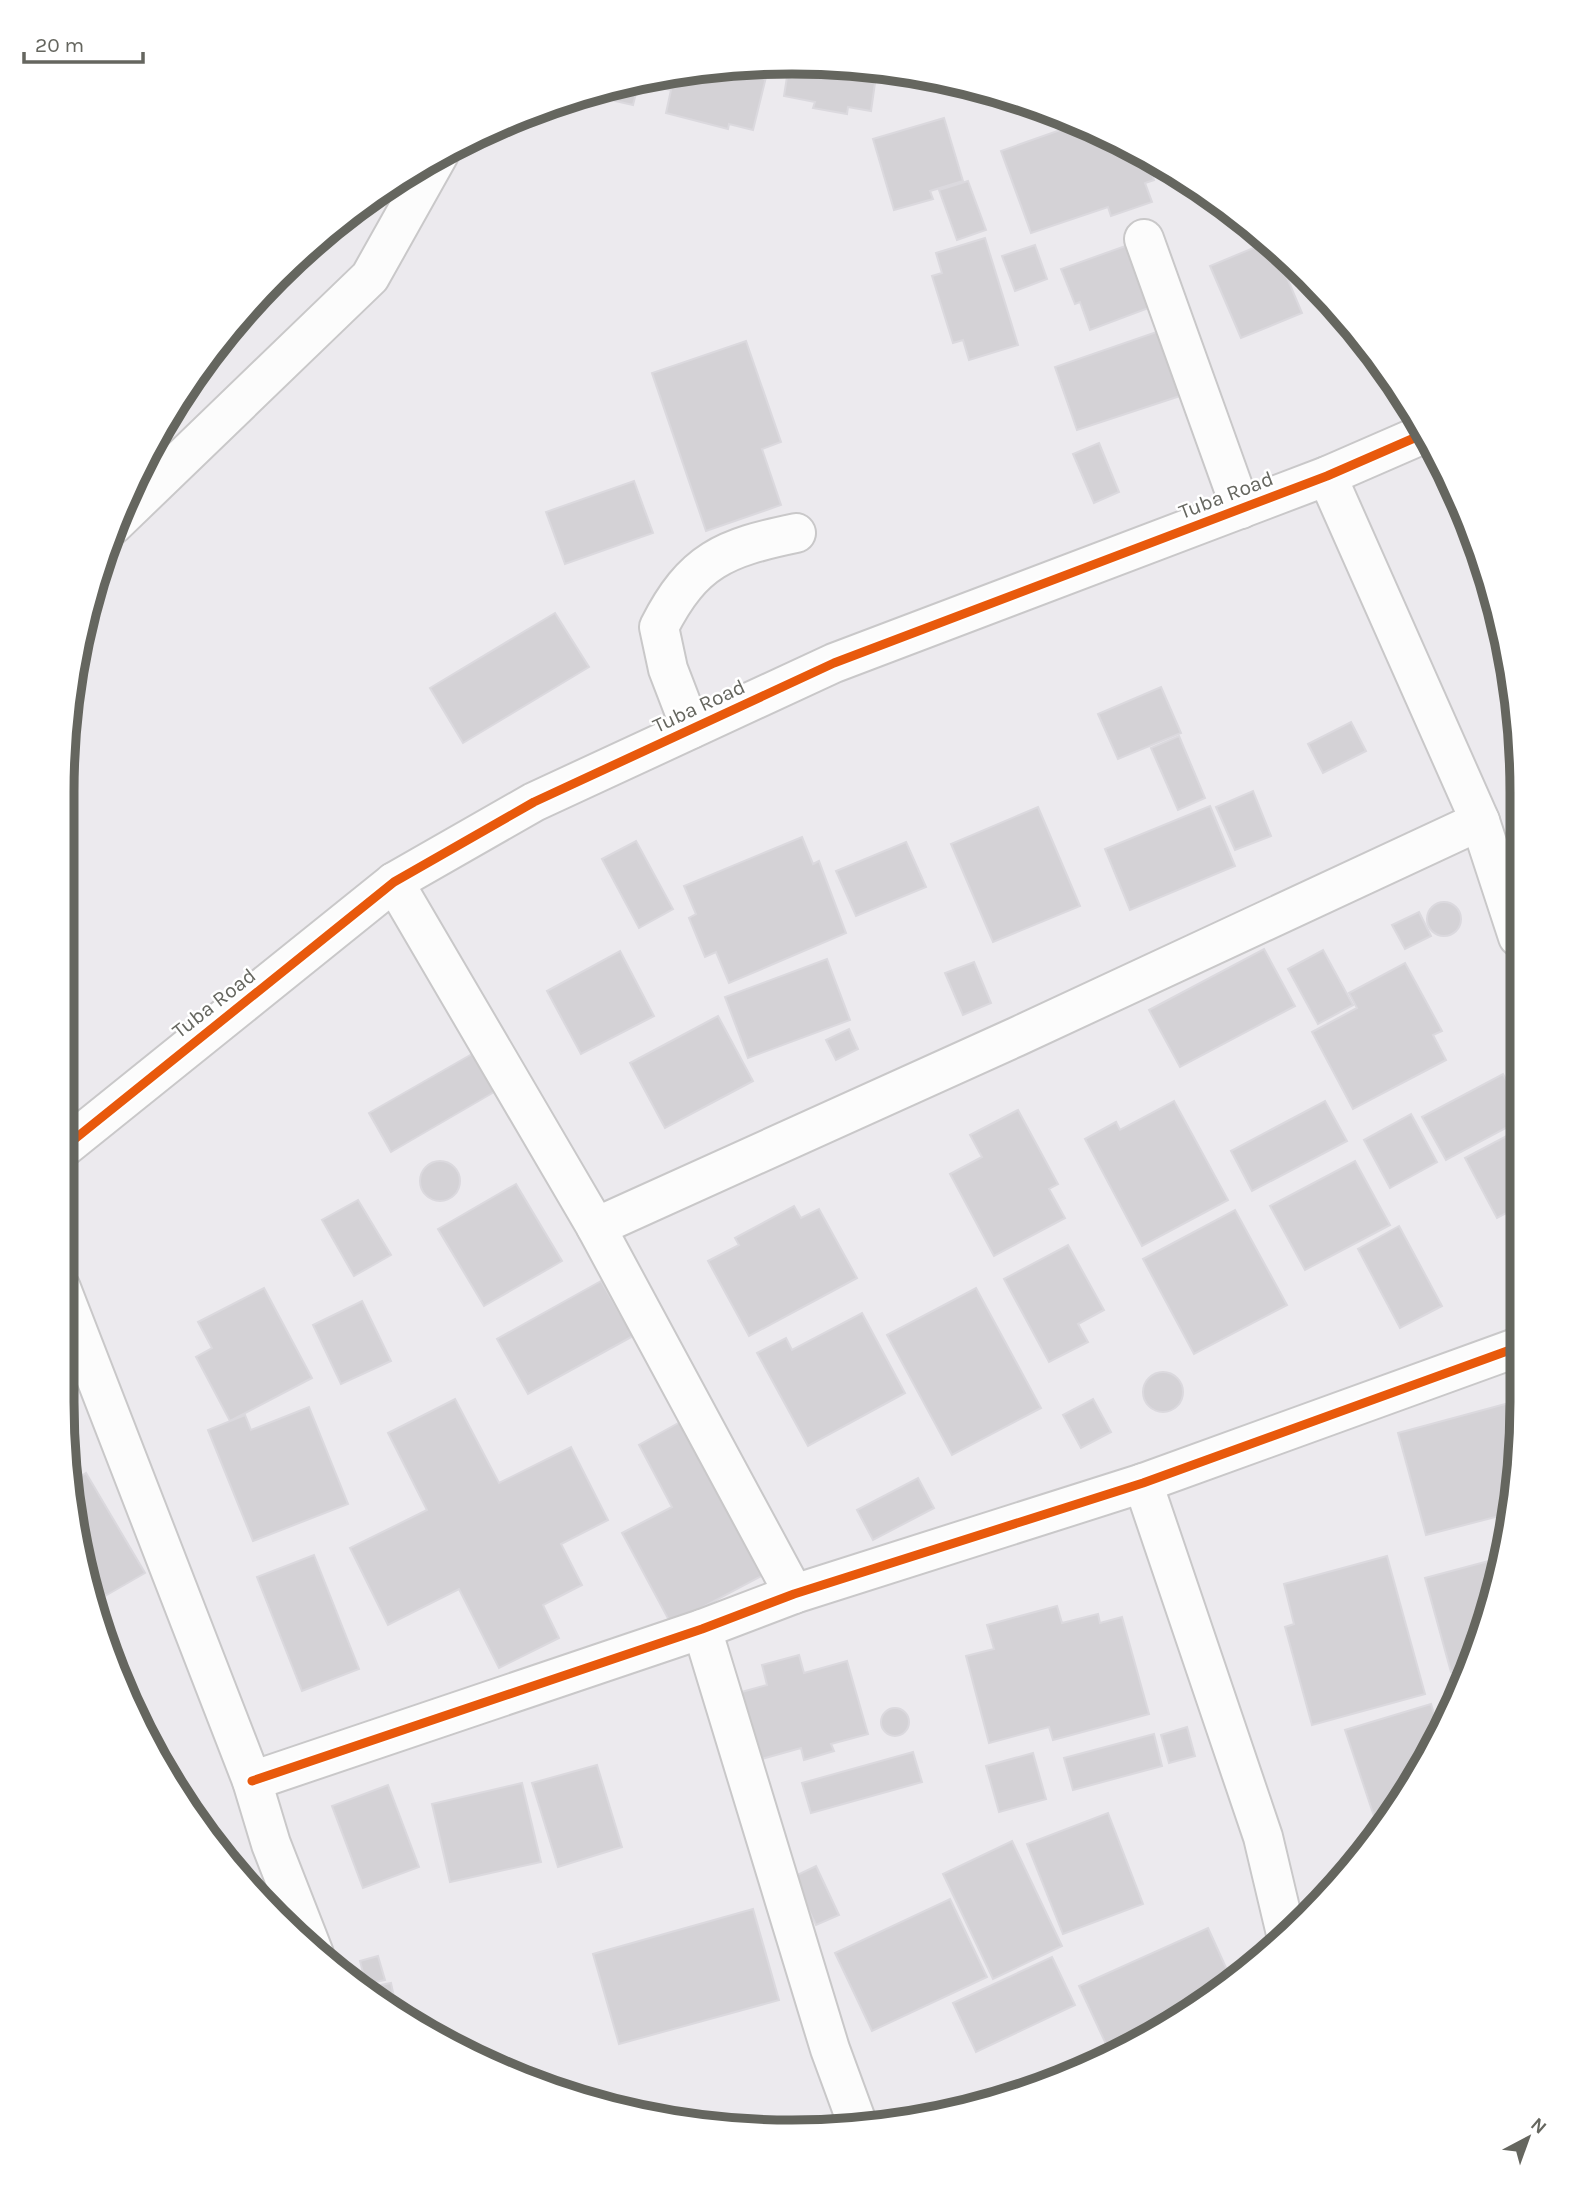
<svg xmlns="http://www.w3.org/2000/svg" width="1584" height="2194" viewBox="0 0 1584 2194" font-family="Karla,sans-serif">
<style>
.building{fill:#d4d2d6;stroke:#dbd9de;stroke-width:2}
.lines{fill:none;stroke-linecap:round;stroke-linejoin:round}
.minor-casing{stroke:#c9c8c9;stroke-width:42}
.minor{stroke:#fcfcfc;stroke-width:38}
.cycleway-casing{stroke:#fff;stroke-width:13}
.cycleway{stroke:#e8590c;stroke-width:9}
.labels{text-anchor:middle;stroke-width:5;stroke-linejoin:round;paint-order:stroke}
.street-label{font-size:21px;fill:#65665f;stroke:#fff}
.rim{fill:none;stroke:#65665f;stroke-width:9}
</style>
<rect width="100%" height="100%" fill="#eceaee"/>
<g class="building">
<polygon points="840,63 877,69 871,111 848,107 847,114 813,108 815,102 784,96 789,64"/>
<polygon points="769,65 753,130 729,124 728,129 666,113 671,90 666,89 670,74 697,67"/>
<polygon points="645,80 644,82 639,81 633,105 585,94"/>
<polygon points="944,118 963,181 930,191 933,199 894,210 873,139"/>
<polygon points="1080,123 1116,137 1146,156 1154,180 1145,183 1152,202 1111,216 1108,207 1031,233 1001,151"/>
<polygon points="968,181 986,230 957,240 939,190"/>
<polygon points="985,238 1018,345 969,360 963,340 953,343 932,276 942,273 936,253"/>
<polygon points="1268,242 1274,247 1302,313 1241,338 1210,266"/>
<polygon points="1131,244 1154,306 1090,330 1080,302 1075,304 1061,269"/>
<polygon points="1035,245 1047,279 1015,291 1002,256"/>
<polygon points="1171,327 1192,392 1077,430 1055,367"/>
<polygon points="746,341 781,442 762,449 781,505 706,531 652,373"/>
<polygon points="1099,443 1119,492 1094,503 1073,454"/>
<polygon points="634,481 653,533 565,564 546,512"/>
<polygon points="555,613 589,667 463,743 430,688"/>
<polygon points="1161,687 1181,733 1118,759 1098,714"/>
<polygon points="1351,722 1366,751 1323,773 1308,744"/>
<polygon points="1179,736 1205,798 1178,810 1151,748"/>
<polygon points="1253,791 1271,836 1235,850 1216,807"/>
<polygon points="1210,806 1235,866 1130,910 1105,849"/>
<polygon points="1038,807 1080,906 993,942 951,844"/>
<polygon points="802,837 813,864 819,861 846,933 729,983 716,952 705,957 689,918 696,914 684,886"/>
<polygon points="636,841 673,909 639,928 602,859"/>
<polygon points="906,842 926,887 856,916 836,871"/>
<circle cx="1444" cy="919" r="17"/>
<polygon points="1419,912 1431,936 1405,949 1392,925"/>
<polygon points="1264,949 1295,1006 1180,1067 1149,1010"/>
<polygon points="1323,950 1353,1005 1318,1024 1288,969"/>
<polygon points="620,951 654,1016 581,1054 547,991"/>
<polygon points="827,959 850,1020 748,1058 725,997"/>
<polygon points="974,962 991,1003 963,1015 945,973"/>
<polygon points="1405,963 1442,1031 1433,1035 1446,1060 1353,1109 1312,1032 1357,1008 1349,993"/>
<polygon points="718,1016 753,1081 665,1128 630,1063"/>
<polygon points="849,1029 858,1049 836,1060 826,1040"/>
<polygon points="479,1050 501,1088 391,1152 369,1113"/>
<polygon points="1503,1074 1519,1103 1519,1121 1446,1160 1422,1117"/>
<polygon points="1174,1101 1228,1200 1142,1246 1085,1139 1116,1122 1120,1130"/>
<polygon points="1325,1101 1347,1141 1252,1191 1231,1151"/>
<polygon points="1018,1110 1058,1184 1049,1189 1065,1218 994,1256 950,1174 982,1157 970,1135"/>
<polygon points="1411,1114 1437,1162 1390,1188 1364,1140"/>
<polygon points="1516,1131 1519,1136 1520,1206 1497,1218 1465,1158"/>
<circle cx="440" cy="1181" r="20"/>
<polygon points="1355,1161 1390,1225 1305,1270 1270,1206"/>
<polygon points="516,1184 562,1261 484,1306 438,1229"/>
<polygon points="358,1200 391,1255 354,1276 322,1220"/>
<polygon points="794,1206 801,1218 819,1209 857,1278 749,1336 708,1261 739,1245 735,1238"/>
<polygon points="1235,1210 1287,1305 1194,1354 1143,1259"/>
<polygon points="1399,1226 1442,1306 1400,1328 1358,1249"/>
<polygon points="1068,1245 1104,1310 1078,1324 1088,1342 1049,1362 1004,1279"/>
<polygon points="601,1281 633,1336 528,1394 497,1339"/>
<polygon points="264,1288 312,1378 230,1421 196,1357 212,1348 198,1322"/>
<polygon points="976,1288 1041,1408 952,1455 887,1335"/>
<polygon points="362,1301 391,1361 341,1384 313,1325"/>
<polygon points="862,1313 905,1393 808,1446 757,1353 786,1338 792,1350"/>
<circle cx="1163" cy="1392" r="20"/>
<polygon points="455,1399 499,1483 571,1447 608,1520 561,1544 582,1585 543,1605 559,1638 499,1668 459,1589 388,1625 350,1548 427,1510 388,1433"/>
<polygon points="1093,1399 1111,1432 1081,1448 1063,1415"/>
<polygon points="1509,1403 1521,1448 1518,1470 1506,1473 1513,1499 1511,1513 1426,1535 1398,1433"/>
<polygon points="309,1407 348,1504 253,1541 208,1430 245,1415 251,1430"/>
<polygon points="682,1421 765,1574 671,1624 622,1533 672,1507 639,1445"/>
<polygon points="86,1473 145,1573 105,1596 101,1590 88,1597 86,1592 72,1482"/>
<polygon points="918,1478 934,1508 873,1540 857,1510"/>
<polygon points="314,1555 359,1669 302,1691 257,1577"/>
<polygon points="1387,1556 1425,1694 1312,1725 1285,1627 1294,1624 1284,1584"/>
<polygon points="1500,1558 1502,1565 1498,1591 1469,1667 1451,1672 1425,1578"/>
<polygon points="1057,1606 1062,1623 1098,1614 1100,1623 1122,1617 1149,1714 1053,1740 1049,1727 989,1743 966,1656 994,1649 987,1625"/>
<polygon points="799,1655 804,1673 847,1661 868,1734 831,1744 834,1751 804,1760 801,1748 758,1760 738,1693 767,1685 762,1665"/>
<polygon points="1431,1704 1441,1736 1380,1834 1345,1730"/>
<circle cx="895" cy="1722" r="14"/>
<polygon points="1187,1727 1195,1756 1169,1763 1161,1735"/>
<polygon points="1154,1734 1162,1766 1073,1790 1064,1758"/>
<polygon points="913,1752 922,1782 811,1813 802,1783"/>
<polygon points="1033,1753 1046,1799 999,1812 986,1766"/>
<polygon points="597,1765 622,1847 558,1867 532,1783"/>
<polygon points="183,1781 205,1831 184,1808 172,1786"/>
<polygon points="522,1783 541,1862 450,1882 432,1804"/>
<polygon points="388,1785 419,1867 363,1888 332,1806"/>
<polygon points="1108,1813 1143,1904 1063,1934 1027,1844"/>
<polygon points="1012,1841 1062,1946 993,1979 943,1874"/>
<polygon points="816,1866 839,1915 816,1925 793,1877"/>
<polygon points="950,1899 987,1977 872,2031 835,1953"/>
<polygon points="753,1909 779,2000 619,2044 593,1954"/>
<polygon points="1208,1928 1232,1981 1158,2035 1112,2057 1079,1986"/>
<polygon points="378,1956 385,1980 366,1984 360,1961"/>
<polygon points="1052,1957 1075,2005 976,2052 953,2003"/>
<polygon points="391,1983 395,2002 388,2003 365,1988"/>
</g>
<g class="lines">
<g class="minor-casing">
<g id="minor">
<polyline points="1144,239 1241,509"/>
<polyline points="1327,476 1480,821 1518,937"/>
<polyline points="113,525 370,277 439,154"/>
<path d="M 691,729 L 668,669 L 659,627 C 693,560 724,548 796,533"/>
<polyline points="394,882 596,1227 794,1594"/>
<polyline points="61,1150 394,882 534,802 834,663 1327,476 1428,432"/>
<polyline points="596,1227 1016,1037 1480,821"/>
<polyline points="61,1288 252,1781 271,1844 314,1954"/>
<polyline points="1143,1483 1263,1837 1287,1938"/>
<polyline points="702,1629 830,2049 859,2128"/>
<polyline points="252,1781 702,1629 794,1594 1143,1483 1521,1346"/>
</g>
</g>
<use href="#minor" class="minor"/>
<g class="cycleway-casing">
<g id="cycleway">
<polyline points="61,1150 394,882 534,802 834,663 1327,476 1428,432"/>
<polyline points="252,1781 702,1629 794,1594 1143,1483 1521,1346"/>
</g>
</g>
<use href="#cycleway" class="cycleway"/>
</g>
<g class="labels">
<g class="street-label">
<text transform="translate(1226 495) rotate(-21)" y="7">Tuba Road</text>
<text transform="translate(699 706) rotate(-25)" y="7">Tuba Road</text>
<text transform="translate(214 1003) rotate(-38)" y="7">Tuba Road</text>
</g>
</g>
<path d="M0 0H1584V2194H0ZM792 74H792A718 718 0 0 1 1510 792V1402A718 718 0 0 1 792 2120H792A718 718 0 0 1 74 1402V792A718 718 0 0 1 792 74Z" fill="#fff" fill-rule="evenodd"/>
<path class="rim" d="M792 74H792A718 718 0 0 1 1510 792V1402A718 718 0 0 1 792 2120H792A718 718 0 0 1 74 1402V792A718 718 0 0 1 792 74Z"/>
<g transform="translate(1528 2138) rotate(41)" stroke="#ffffff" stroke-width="5" paint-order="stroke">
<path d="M0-5L12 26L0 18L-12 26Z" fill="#65665f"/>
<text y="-10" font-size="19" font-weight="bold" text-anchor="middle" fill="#65665f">N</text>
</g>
<path d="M24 52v10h119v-10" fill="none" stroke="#65665f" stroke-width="3.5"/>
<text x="35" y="52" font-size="21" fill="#65665f" stroke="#ffffff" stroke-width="5" paint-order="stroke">20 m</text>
</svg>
